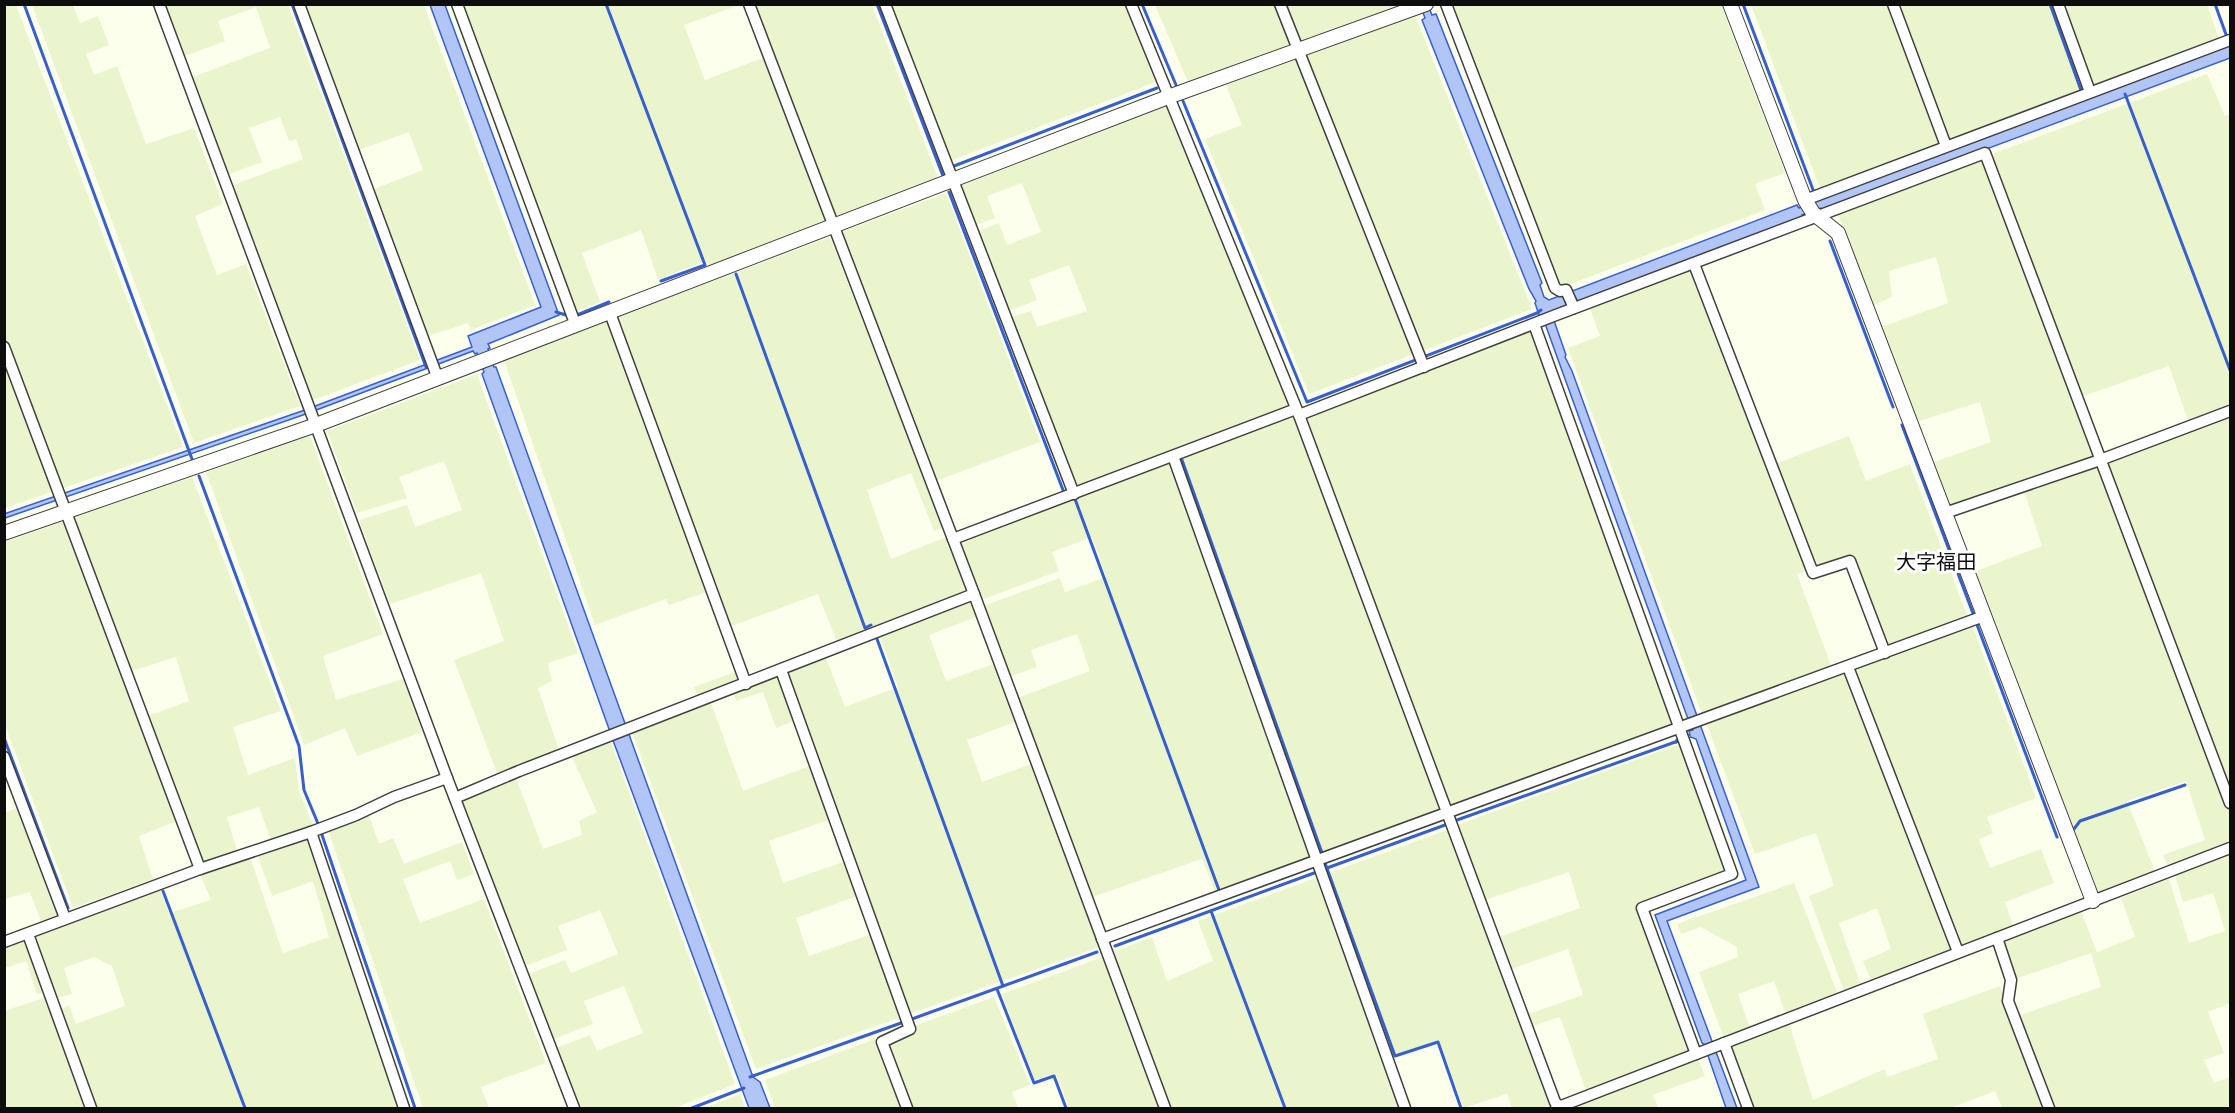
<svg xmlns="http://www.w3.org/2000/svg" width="2235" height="1113" viewBox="0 0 2235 1113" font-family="'IBM Plex Serif','Noto Sans JP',serif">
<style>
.farmland{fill:#ebf5cd}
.water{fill:#b1c5f6;stroke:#3760ce;stroke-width:1.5}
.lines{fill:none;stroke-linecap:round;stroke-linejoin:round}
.stream{stroke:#3760ce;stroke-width:3}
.minor-casing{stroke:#404040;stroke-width:13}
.tertiary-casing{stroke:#404040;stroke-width:16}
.minor{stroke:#fff;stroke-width:10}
.tertiary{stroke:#fff;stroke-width:14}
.labels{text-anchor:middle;stroke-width:6;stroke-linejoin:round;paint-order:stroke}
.quarter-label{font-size:20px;fill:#0d0d0d;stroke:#fff}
</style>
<rect width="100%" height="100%" fill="#fcffec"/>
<g class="farmland">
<polygon points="4,5 16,5 183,447 5,508"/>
<polygon points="32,5 73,5 80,23 98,16 109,45 86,54 94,75 117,66 146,144 194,128 223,204 195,216 217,275 246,264 300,406 194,443"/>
<polygon points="166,5 288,5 420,360 313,400 233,185 303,159 296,139 289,141 280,117 249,128 262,162 229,174 193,77 270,48 256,7 218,21 225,41 185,56"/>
<polygon points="306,5 424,5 535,305 471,330 468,323 428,336 374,189 423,170 409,132 359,150"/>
<polygon points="463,5 739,5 684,25 705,80 773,54 754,5 872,5 938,178 711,266 706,261 658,279 641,230 582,253 600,302 575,311"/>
<polygon points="890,5 1126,5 1156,82 950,161"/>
<polygon points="1155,5 1405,5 1188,82"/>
<polygon points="1448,5 1721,5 1785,173 1755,184 1765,210 1560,288"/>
<polygon points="1751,5 2207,5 2220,41 1820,189"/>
<polygon points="1415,15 1532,309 1309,394 1205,139 1242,125 1226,85"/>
<polygon points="2207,74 2225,116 2230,114 2230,408 2189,423 2169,366 2075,399 2096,459 1950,507 1931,463 1991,442 1980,402 1916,422 1881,327 1948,303 1936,257 1889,271 1892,297 1873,306 1837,212"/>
<polygon points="1166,106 1289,407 1077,489 1011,317 1031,311 1037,327 1087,311 1069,265 1029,280 1037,300 1009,311 978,231 999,223 1007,245 1041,232 1022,183 987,196 995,218 976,225 960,186"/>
<polygon points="946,193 1040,442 936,481 842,232"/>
<polygon points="830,237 943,528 934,531 911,473 867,490 891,559 946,537 966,592 837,642 818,594 729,627 716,589 669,605 666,599 595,625 504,360"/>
<polygon points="1699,265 1775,464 1849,436 1866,481 1910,464 1968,618 1886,648 1851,556 1797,574 1832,668 1702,714 1568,348 1600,336 1589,306"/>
<polygon points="1532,329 1676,725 1450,808 1305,417"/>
<polygon points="477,374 578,653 548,663 552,681 538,688 559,750 497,773 454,660 504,641 481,573 390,604 359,520 407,505 415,527 462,510 444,461 399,477 407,498 357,513 327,431"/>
<polygon points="1292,413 1441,811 1216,894 1202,859 1092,897 1017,698 1090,671 1077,634 1031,650 1037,667 1009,677 983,606 1060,578 1065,592 1106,577 1092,537 1052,552 1059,571 981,600 959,541"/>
<polygon points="2230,417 2230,843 2168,866 2163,855 2205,840 2186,781 2127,801 2155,871 2097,894 1976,571 2042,546 2024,491 2107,463"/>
<polygon points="310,436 383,634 323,656 336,700 403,679 422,732 357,756 345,728 304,745 206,472"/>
<polygon points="192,477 281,711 233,727 248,775 295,758 299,791 313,825 271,840 259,807 227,817 237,851 202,863 148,716 189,701 176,657 132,671 74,517"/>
<polygon points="65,521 177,821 139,836 153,879 73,908 5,725 5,542"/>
<polygon points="970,600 976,617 929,635 946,681 993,664 1015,722 967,740 982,782 1031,764 1099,947 909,1014 802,718 776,728 763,692 736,701 733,694 826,658 845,707 898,687 880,637"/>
<polygon points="1972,625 2036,798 1987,817 1993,833 1979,839 1990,868 2041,849 2054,883 2005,902 2013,926 1872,983 1863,961 1891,949 1877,908 1839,923 1861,985 1844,992 1809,896 1834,886 1816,833 1755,854 1706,722"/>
<polygon points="735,672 739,683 698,698 694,687"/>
<polygon points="711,703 743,791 812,765 831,819 769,841 783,883 846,861 858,896 796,918 809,956 872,934 901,1017 756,1069 632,732"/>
<polygon points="610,740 735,1084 675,1108 580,1108 556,1048 590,1035 597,1051 643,1033 624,986 584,1001 593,1024 553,1039 528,974 565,960 571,973 618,954 600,910 558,926 567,950 525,966 462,800 516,778 543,849 582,835 579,821 597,812 571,755"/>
<polygon points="1683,743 1730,873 1637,907 1690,1051 1586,1091 1560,1017 1533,1026 1528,1014 1583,995 1568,949 1511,969 1499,937 1580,908 1569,872 1485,900 1457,825"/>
<polygon points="19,807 60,916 42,924 30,892 5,899 5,813"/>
<polygon points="369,815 379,844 393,838 404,864 462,842 474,874 457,880 450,861 403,879 420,923 484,899 546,1063 481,1087 489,1108 423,1108 328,830"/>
<polygon points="1447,830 1550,1105 1540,1108 1512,1108 1507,1094 1464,1108 1438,1040 1383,1060 1400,1108 1171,1108 1113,952 1152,937 1167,981 1213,961 1198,921"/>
<polygon points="308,838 399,1108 98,1108 61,1009 69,1005 76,1024 125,1006 112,966 94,957 64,968 72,994 57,998 34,935 159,887 169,913 211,900 200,874 250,857 283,953 329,937 313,881 272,896 258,856"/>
<polygon points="2230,854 2230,1003 2208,1012 2224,1053 2204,1060 2214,1083 2230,1077 2230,1108 2053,1108 2018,1016 2101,987 2091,953 2015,979 2002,941 2081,911 2097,952 2135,937 2121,898 2169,879 2189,943 2225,931 2213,893 2183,902 2175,876"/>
<polygon points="1794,883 1838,994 1786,1015 1774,981 1738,994 1750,1028 1724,1038 1699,972 1738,957 1737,947 1701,927 1681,934 1677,924"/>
<polygon points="26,939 45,992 37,994 26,961 5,968 5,947"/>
<polygon points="1103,957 1162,1108 1069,1108 1056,1073 1034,1080 1002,994"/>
<polygon points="2000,986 2046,1108 2002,1108 1995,1091 1953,1107 1953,1108 1753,1108 1730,1046 1789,1023 1813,1100 1885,1069 1887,1077 1938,1059 1923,1014"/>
<polygon points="47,997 87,1108 5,1108 4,1011"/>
<polygon points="994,997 1030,1085 1012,1092 1018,1108 911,1108 886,1043 916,1033 914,1026"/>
<polygon points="875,1039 901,1108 775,1108 765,1080"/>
<polygon points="1698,1059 1705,1076 1653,1095 1658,1108 1569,1108"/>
<polygon points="740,1094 745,1108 704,1108"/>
</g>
<g class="water">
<polygon points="430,5 445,5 559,315 488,344 490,348 488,349 494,367 496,367 753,1077 760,1082 770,1108 749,1108 614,743 482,374 484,372 477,353 475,354 473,351 303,415 5,518 4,514 302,411 472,347 468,336 541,307"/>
<polygon points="1420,5 1428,5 1432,15 1436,14 1542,283 1540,285 1544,297 1549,300 1797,205 1799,208 1814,202 1813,200 2230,45 2230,58 1823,210 1821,208 1802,215 1803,217 1578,302 1577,300 1551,312 1566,355 1565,357 1572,371 1759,887 1667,921 1737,1108 1726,1108 1704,1044 1702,1043 1655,915 1746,880 1696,739 1691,737 1676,743 1676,740 1690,735 1689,731 1693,730 1690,720 1688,719 1543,318 1539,315 1535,303 1536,301 1529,289 1422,20 1425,18"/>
</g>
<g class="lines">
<g class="stream">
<polyline points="24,4 192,459"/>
<polyline points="292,4 426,367"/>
<polyline points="606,4 705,265 661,281"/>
<polyline points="877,4 943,176"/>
<polyline points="1142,4 1176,85"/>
<polyline points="1743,4 1815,195"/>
<polyline points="2050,4 2082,93"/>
<polyline points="2215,4 2228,40"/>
<polyline points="2125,94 2230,370"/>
<polyline points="1183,101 1307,402 1537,313 1541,310"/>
<polyline points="954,166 1157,88"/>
<polyline points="949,192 1063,490"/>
<polyline points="1830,241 1893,407"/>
<polyline points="736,274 865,628 871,625"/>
<polyline points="556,312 566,315"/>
<polyline points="577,315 609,302"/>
<polyline points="1902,425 1974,616"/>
<polyline points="1182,460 1322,853"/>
<polyline points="199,476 299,746 304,790 319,826"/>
<polyline points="1075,499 1219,890"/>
<polyline points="1976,622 2057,837"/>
<polyline points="877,639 1003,986"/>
<polyline points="4,738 68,908"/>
<polyline points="1457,820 1678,741"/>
<polyline points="2074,829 2080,821 2185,785"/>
<polyline points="321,832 415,1108"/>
<polyline points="1325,863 1395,1056 1438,1042 1461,1108"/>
<polyline points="1327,868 1445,825"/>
<polyline points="163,891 245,1108"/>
<polyline points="1211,911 1285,1108"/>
<polyline points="1115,946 1314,873"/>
<polyline points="997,989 1034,1083 1054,1076 1066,1108"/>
<polyline points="912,1019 1097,952"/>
<polyline points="750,1077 901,1023"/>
<polyline points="692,1108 744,1088"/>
</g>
<g class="minor-casing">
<g id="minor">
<polyline points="159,4 447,778 574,1108"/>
<polyline points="299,4 438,379"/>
<polyline points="457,4 576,326"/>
<polyline points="749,4 974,594 1165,1108"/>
<polyline points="885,4 1074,494"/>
<polyline points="1131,4 1299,415 1555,1102 1561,1108"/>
<polyline points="1280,4 1424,367"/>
<polyline points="1446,4 1555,288 1560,291 1566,290 1574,308"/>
<polyline points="1893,4 1946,146"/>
<polyline points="2058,4 2090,92"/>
<polyline points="1805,200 2230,40"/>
<polyline points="1694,264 1813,573 1850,561 1885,653"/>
<polyline points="610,313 746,684"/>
<polyline points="1534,324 1732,874 1642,908 1696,1054"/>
<polyline points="4,347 200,869"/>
<polyline points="1299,415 1556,315 1985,153 2230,803"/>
<polyline points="1173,456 1405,1108"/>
<polyline points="1945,513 2100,460 2230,411"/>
<polyline points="953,539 1296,409"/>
<polyline points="1848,667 1958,952"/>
<polyline points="781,670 910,1029 882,1042 907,1108"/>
<polyline points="4,757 65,918"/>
<polyline points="455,798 519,771 974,594"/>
<polyline points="311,832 404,1108"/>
<polyline points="28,934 91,1108"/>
<polyline points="1997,938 2011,980 2008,1001 2049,1108"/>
<polyline points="1102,939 1984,616"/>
<polyline points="4,942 200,869 311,832 356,815 394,797 447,778"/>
<polyline points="1724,1043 1748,1108"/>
<polyline points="1556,1108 2230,848"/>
</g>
</g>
<g class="tertiary-casing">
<g id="tertiary">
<polyline points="1730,4 1805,200 1813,213 1838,233 2093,901"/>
<polyline points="4,533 316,425 1168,97 1426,4"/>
</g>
</g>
<use href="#minor" class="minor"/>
<use href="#tertiary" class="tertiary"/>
</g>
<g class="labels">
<g class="quarter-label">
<text x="1936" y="569">大字福田</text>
</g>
</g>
<rect width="2235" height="1113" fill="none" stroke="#0d0d0d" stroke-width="12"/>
</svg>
